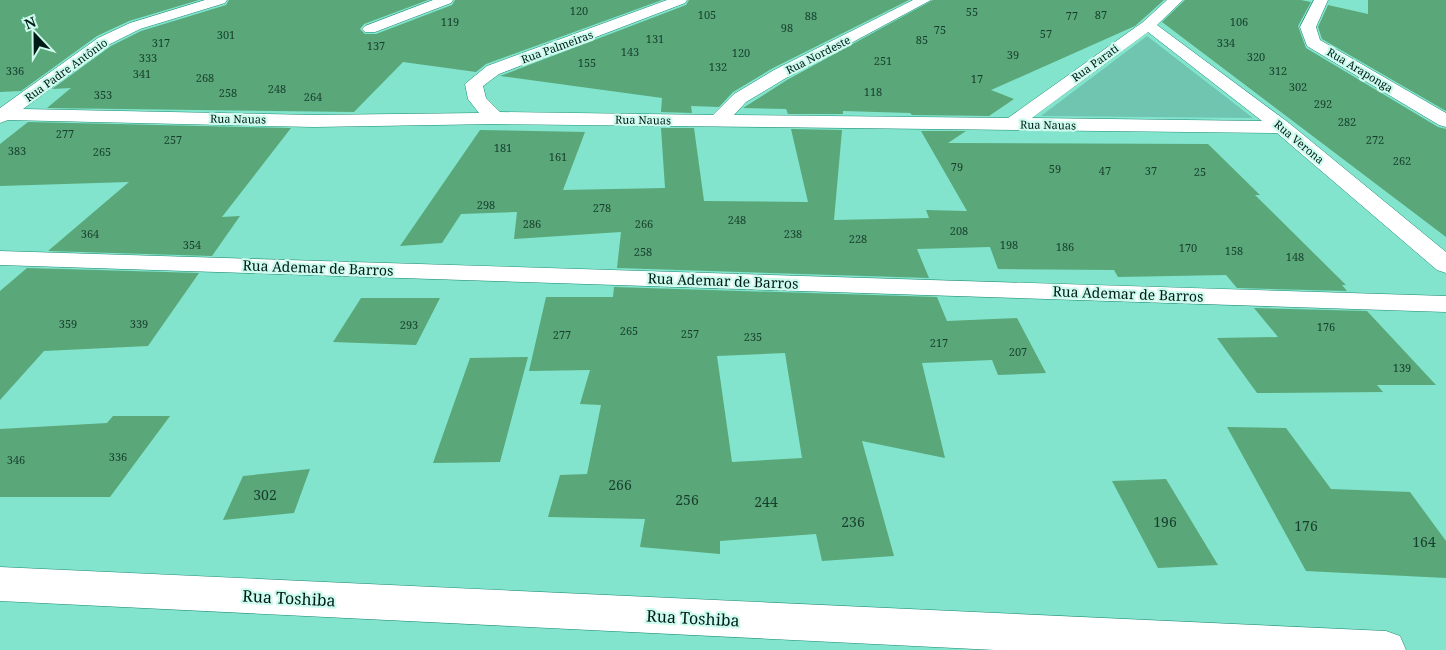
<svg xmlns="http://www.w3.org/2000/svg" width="1446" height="650" viewBox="0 0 1446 650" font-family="'Noto Serif',serif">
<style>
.green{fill:#70c5b0}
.building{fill:#5aa779;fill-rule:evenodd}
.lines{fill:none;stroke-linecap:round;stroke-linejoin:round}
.minor-casing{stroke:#1a8a75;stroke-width:1}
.minor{fill:#fff;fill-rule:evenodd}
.labels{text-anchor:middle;stroke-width:4.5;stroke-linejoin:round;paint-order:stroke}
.number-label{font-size:11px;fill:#163e2e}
.far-street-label{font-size:11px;fill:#001b15;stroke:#cdfbee}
.street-label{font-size:14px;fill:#001b15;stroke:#cdfbee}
.near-number-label{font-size:14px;fill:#163e2e}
.near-street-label{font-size:16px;fill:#001b15;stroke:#cdfbee}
</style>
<rect width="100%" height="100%" fill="#82e4cc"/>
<polygon class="green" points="1147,36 1253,118 1041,116"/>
<g class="building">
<polygon points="0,0 199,0 129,21 97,36 21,91 0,92"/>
<polygon points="229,0 428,0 364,24 360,29 365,34 376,34 452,5 455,0 662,0 486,64 476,72 403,62 354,112 47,108 71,88 52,89 111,46 141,31 226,5"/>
<polygon points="689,0 909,0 773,68 733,92 719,107 691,106 692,113 661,112 662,98 500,76 686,5"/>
<polygon points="933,0 1164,0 1135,26 991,90 1014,99 989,116 912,115 910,113 843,111 843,114 788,114 786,109 743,108 787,80"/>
<polygon points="1185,0 1301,0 1311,2 1298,26 1306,48 1438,127 1446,129 1446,237 1162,22"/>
<polygon points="1368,0 1446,0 1446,111 1322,39 1318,27 1328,5 1368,14"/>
<polygon points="28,122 291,128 222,217 240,216 212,256 48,251 129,182 0,186 0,144"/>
<polygon points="661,128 694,128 704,201 808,202 791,129 842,130 834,220 929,218 926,210 967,211 921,131 966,131 948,143 1208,144 1260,195 1255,195 1346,285 1342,285 1347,291 1237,288 1226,275 1118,277 1114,270 998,269 990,247 917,249 929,278 617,268 621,232 514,239 517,212 461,214 442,243 400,246 480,130 585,132 563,190 665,188"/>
<polygon points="27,268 199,273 148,346 44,351 0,400 0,291"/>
<path d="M 614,287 L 937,297 L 947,321 L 1017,318 L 1046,373 L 998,375 L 992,360 L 922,363 L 945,458 L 862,441 L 894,556 L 822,561 L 816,534 L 720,541 L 720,554 L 640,547 L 645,519 L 548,517 L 560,475 L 587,474 L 601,405 L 580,404 L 590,370 L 529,371 L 546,297 L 613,297 ZM 785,353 L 802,458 L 732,462 L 717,356 Z"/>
<polygon points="361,298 440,298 416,345 333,342"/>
<polygon points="1254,308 1367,311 1436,385 1377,385 1383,392 1257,393 1217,338 1278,337"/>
<polygon points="528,357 500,462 433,463 470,358"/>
<polygon points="113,416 170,416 110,497 0,497 0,429 107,423"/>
<polygon points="1227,427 1286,428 1331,489 1410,492 1446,541 1446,578 1306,571"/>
<polygon points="310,469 294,513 223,520 243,476"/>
<polygon points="1166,479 1218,565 1158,568 1112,481"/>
</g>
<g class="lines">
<g class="minor-casing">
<g id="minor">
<path d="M 205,0 L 227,0 L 225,3 L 140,29 L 110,44 L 23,109 L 314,115 L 479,113 L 468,99 L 465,84 L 487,66 L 667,0 L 687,0 L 685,3 L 499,74 L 483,86 L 486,98 L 500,112 L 713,115 L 734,94 L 774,70 L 913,0 L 931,0 L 786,78 L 746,102 L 734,115 L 1008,118 L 1143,22 L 1167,0 L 1183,0 L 1157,25 L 1289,123 L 1446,252 L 1446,273 L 1437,270 L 1277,133 L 495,124 L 314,127 L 8,120 L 0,123 L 0,108 L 98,38 L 130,23 ZM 1148,32 L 1262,121 L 1032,118 Z"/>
<polygon points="433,0 453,0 451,3 375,32 365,32 362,29 365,26"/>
<polygon points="1314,0 1328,0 1316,27 1320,40 1446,113 1446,127 1439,125 1307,46 1300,27"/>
<polygon points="0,251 1446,296 1446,312 0,265"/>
<polygon points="0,567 1386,631 1400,636 1406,650 995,650 0,601"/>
</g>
</g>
<use href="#minor" class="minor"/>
</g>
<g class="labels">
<g class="number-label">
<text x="579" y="15">120</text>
<text x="972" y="16">55</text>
<text x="707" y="19">105</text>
<text x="1101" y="19">87</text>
<text x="811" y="20">88</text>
<text x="1072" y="20">77</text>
<text x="450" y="26">119</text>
<text x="1239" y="26">106</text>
<text x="787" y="32">98</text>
<text x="940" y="34">75</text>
<text x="1046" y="38">57</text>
<text x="226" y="39">301</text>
<text x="655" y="43">131</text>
<text x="922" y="44">85</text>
<text x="161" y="47">317</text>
<text x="1226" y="47">334</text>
<text x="376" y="50">137</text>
<text x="630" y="56">143</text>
<text x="741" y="57">120</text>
<text x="1013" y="59">39</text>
<text x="1256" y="61">320</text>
<text x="148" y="62">333</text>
<text x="883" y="65">251</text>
<text x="587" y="67">155</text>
<text x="718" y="71">132</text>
<text x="15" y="75">336</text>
<text x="1278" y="75">312</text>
<text x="142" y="78">341</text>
<text x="205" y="82">268</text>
<text x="977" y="83">17</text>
<text x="1298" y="91">302</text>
<text x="277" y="93">248</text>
<text x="873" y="96">118</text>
<text x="228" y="97">258</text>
<text x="103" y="99">353</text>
<text x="313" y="101">264</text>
<text x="1323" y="108">292</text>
<text x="1347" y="126">282</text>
<text x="65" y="138">277</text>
<text x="173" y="144">257</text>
<text x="1375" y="144">272</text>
<text x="503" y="152">181</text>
<text x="17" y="155">383</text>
<text x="102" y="156">265</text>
<text x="558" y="161">161</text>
<text x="1402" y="165">262</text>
<text x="957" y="171">79</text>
<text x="1055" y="173">59</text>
<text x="1105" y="175">47</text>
<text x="1151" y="175">37</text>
<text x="1200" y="176">25</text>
<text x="486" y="209">298</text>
<text x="602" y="212">278</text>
<text x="737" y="224">248</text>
<text x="532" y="228">286</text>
<text x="644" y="228">266</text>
<text x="959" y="235">208</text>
<text x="90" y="238">364</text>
<text x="793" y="238">238</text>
<text x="858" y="243">228</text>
<text x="192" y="249">354</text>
<text x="1009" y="249">198</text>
<text x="1065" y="251">186</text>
<text x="1188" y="252">170</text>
<text x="1234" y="255">158</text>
<text x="643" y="256">258</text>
<text x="1295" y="261">148</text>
<text x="68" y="328">359</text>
<text x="139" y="328">339</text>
<text x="409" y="329">293</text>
<text x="1326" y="331">176</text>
<text x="629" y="335">265</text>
<text x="690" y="338">257</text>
<text x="562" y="339">277</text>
<text x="753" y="341">235</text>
<text x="939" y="347">217</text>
<text x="1018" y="356">207</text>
<text x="1402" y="372">139</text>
<text x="118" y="461">336</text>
<text x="16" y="464">346</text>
</g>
<g class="far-street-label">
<text transform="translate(557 47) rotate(-20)" y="4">Rua Palmeiras</text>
<text transform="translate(818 55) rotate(-27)" y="4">Rua Nordeste</text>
<text transform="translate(1095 63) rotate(-36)" y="4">Rua Parati</text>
<text transform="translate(66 70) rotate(-36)" y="4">Rua Padre Antônio</text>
<text transform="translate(1360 70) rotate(31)" y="4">Rua Araponga</text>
<text transform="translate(238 119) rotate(1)" y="4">Rua Nauas</text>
<text transform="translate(643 120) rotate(1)" y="4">Rua Nauas</text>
<text transform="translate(1048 125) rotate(1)" y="4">Rua Nauas</text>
<text transform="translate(1299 142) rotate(40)" y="4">Rua Verona</text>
</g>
<g class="street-label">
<text transform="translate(318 268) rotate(2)" y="5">Rua Ademar de Barros</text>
<text transform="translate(723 281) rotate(2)" y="5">Rua Ademar de Barros</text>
<text transform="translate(1128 294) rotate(2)" y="5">Rua Ademar de Barros</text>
</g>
<g class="near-number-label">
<text x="620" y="490">266</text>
<text x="265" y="500">302</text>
<text x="687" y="505">256</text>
<text x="766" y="507">244</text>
<text x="853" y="527">236</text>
<text x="1165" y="527">196</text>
<text x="1306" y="531">176</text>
<text x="1424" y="547">164</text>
</g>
<g class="near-street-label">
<text transform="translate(289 598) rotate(3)" y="6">Rua Toshiba</text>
<text transform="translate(693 618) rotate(3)" y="6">Rua Toshiba</text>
</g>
</g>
<g transform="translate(35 35) rotate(338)" stroke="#cdfbee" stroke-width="4" paint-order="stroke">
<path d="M0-4L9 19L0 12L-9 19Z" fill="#001b15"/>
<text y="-8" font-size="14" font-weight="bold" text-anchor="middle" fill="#001b15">N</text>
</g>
</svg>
